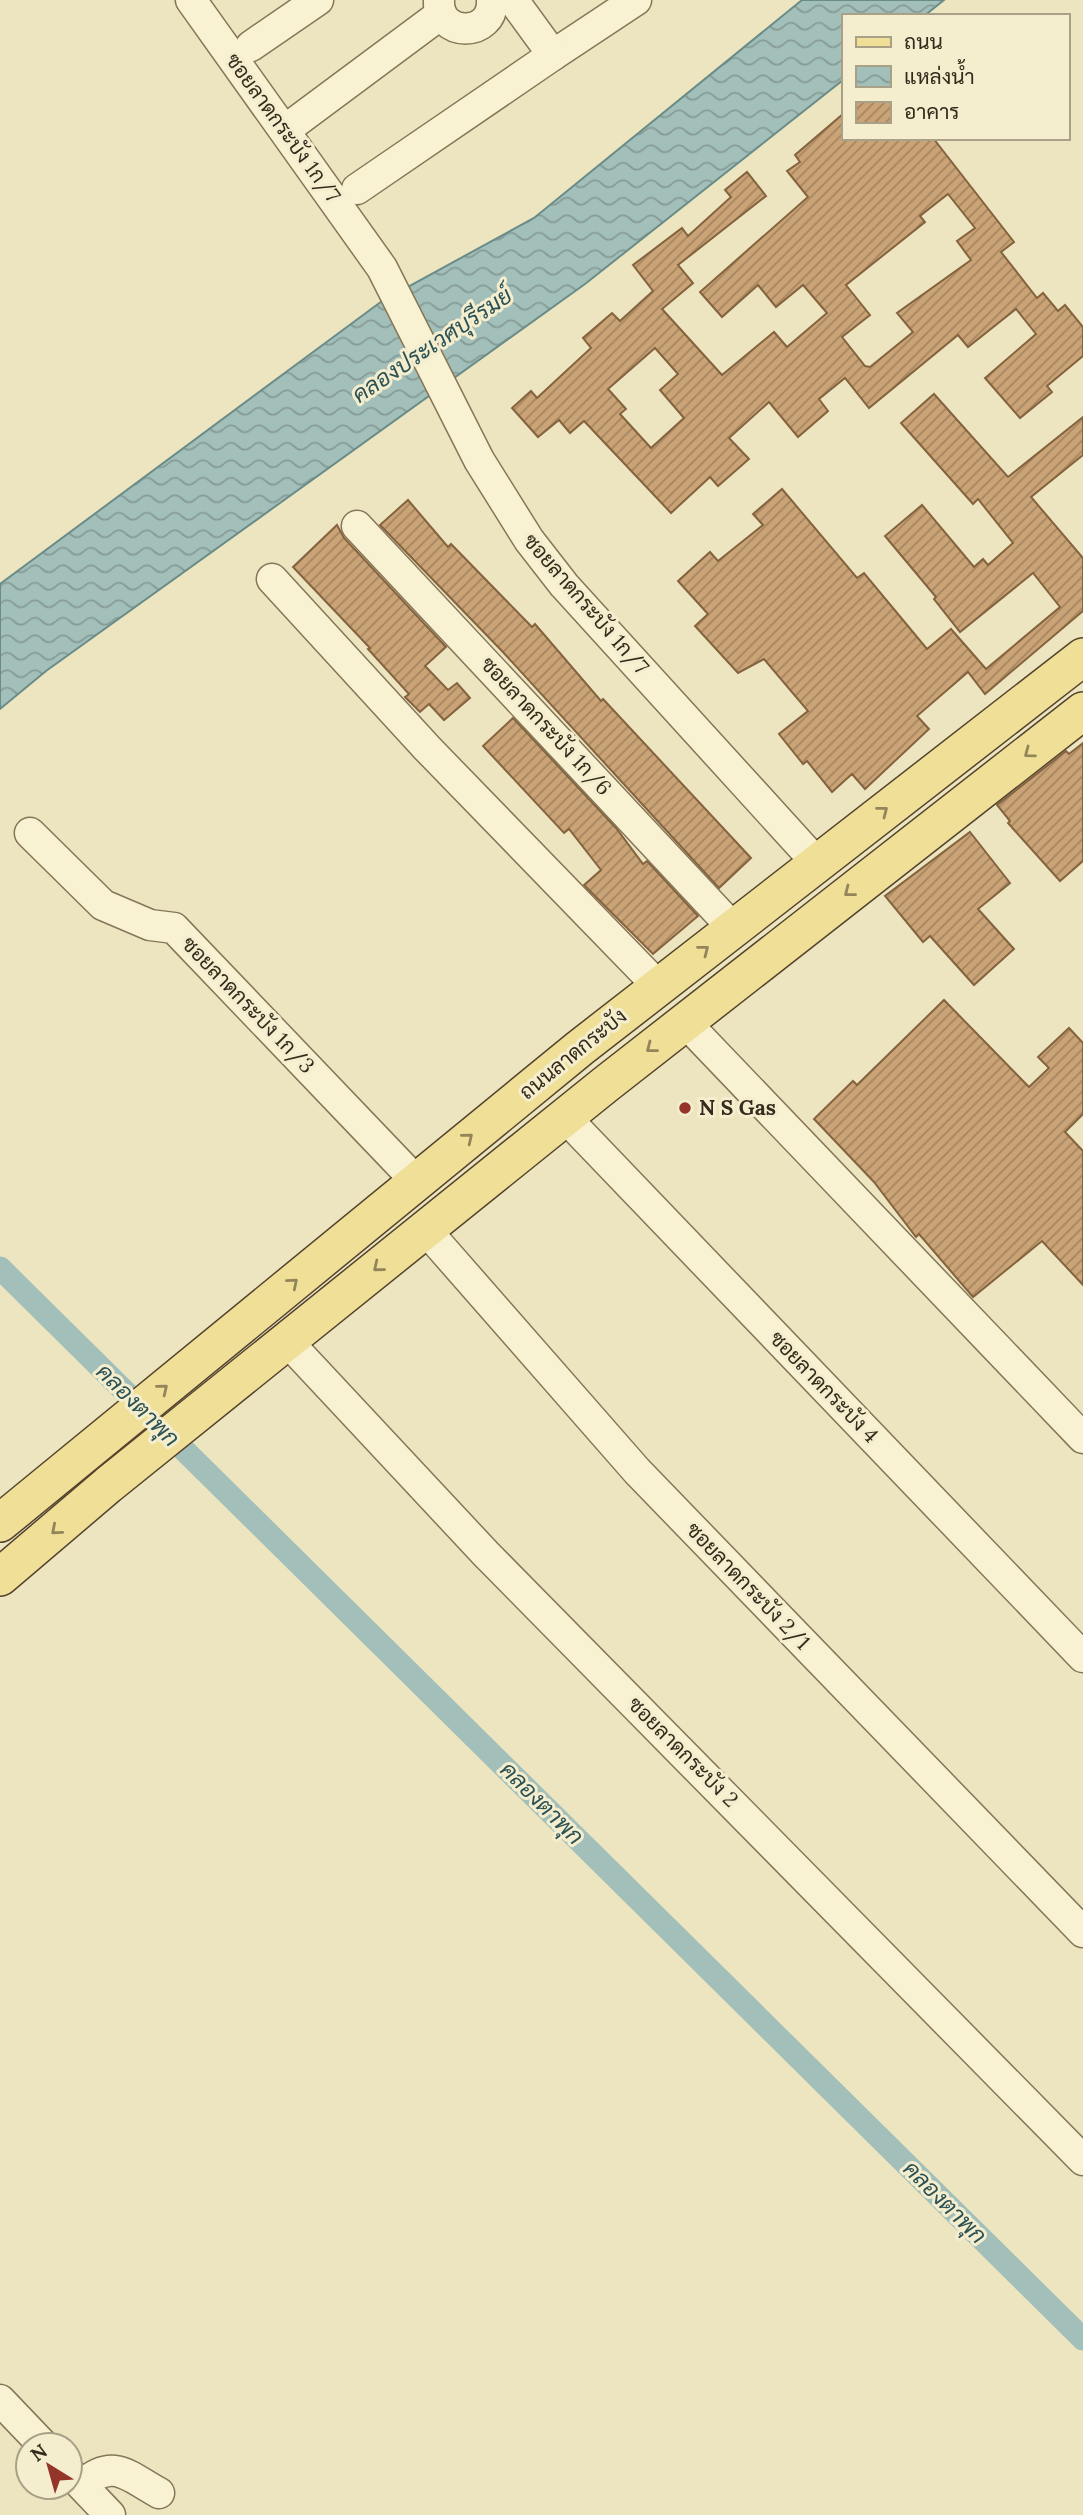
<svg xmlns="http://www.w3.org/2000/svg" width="1083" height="2515" viewBox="0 0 1083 2515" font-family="Lora,Sarabun,serif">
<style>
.water{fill:url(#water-waves);stroke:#6a8c88;stroke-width:2}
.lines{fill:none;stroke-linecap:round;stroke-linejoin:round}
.canal{stroke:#a3bfba;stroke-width:23}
.building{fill:url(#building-hatch);stroke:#84633e;stroke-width:2;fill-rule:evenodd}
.minor-casing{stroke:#857658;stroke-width:33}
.major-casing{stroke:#53432d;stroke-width:40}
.minor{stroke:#f8f1d2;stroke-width:30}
.major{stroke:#f0df97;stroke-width:37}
.oneway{stroke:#92855a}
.poi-dot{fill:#933629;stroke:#f4eecf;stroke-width:2.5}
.labels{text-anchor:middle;stroke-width:6;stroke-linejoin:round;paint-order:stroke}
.street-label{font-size:21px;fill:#352b1c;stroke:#f4eecf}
.poi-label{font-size:21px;font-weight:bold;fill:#352b1c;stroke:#f4eecf;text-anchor:start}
.water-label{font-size:23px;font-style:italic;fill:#2c5255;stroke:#f4eecf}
</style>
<defs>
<pattern id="water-waves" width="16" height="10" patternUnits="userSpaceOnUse" patternTransform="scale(1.75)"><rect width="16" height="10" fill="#a3bfba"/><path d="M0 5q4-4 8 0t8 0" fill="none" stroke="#869b96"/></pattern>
<pattern id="building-hatch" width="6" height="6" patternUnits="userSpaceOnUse" patternTransform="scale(1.75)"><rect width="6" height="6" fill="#caa376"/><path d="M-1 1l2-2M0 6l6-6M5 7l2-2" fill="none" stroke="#a58560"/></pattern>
</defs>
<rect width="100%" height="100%" fill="#ede5c0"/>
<polygon class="water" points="802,0 944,0 924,16 843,16 843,80 585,284 46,671 0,709 0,584 382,301 534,218"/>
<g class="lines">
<polyline class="canal" points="0,1268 1083,2339"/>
</g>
<g class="building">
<path d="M 843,114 L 843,138 L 933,138 L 1014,242 L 1001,252 L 1037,298 L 1043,293 L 1058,311 L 1065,305 L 1083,327 L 1083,356 L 1047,386 L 1052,392 L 1020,418 L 985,378 L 1036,334 L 1016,309 L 968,347 L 958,335 L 869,408 L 845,378 L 819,399 L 828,411 L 798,437 L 769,402 L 729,438 L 749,459 L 718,486 L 710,477 L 671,513 L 584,421 L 570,433 L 559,420 L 538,437 L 512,408 L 531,391 L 537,398 L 591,348 L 583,338 L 612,313 L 620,321 L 653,291 L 633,265 L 682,228 L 688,236 L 731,197 L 725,190 L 747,172 L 766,196 L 678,265 L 693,283 L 662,309 L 722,375 L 774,332 L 787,347 L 827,313 L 803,285 L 776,307 L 758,285 L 722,317 L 700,292 L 808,197 L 787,171 L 800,162 L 795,155 ZM 948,194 L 975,228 L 957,241 L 971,260 L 897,313 L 913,332 L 870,367 L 865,366 L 842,337 L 870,315 L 846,285 L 925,222 L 920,216 ZM 655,348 L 678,374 L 660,390 L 684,418 L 651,448 L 620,414 L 626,409 L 608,389 Z"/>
<polygon points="934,394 1008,477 1083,417 1083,455 1031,497 1083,558 1083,611 985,694 968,672 917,716 929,729 865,789 852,774 832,792 807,761 803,764 779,734 808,711 764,659 738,673 695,626 708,614 678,581 710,552 718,561 763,525 753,514 782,489 857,578 864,573 927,649 951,629 986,669 1060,607 1033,573 960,632 934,599 936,597 885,536 922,505 974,567 983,559 988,565 1013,543 978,499 973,504 901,423"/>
<polygon points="408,500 448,547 451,544 532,627 535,624 601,701 603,699 751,858 719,888 501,650 380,525"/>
<polygon points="337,525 344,538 446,647 425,666 448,690 457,683 470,698 444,720 429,704 420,712 405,697 409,694 368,649 370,648 293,567"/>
<polygon points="513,718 616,828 643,864 647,861 698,916 653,954 584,885 601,870 569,829 564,833 483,746"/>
<polygon points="1083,743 1083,861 1060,881 1008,823 1010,821 997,805 1066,751 1069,754"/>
<polygon points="970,832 1010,883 978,909 1014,949 974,985 930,936 923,942 885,896"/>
<polygon points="944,1000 1029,1087 1049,1068 1038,1057 1069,1028 1083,1043 1083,1114 1065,1132 1083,1151 1083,1285 1042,1241 973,1297 919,1234 916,1237 874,1182 814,1119 853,1081 857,1085"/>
</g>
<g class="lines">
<g class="minor-casing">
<g id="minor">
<polyline points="191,0 382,268 479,460 529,540 564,585 816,862"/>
<path d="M 439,0 C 437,38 494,38 492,0"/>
<polyline points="251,46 318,0"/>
<polyline points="553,55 636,0"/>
<polyline points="285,130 441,14"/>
<polyline points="357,189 553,55 513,0"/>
<polyline points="357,526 733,928"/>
<polyline points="272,579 427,748 658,986"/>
<polyline points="30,833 103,905 150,925 174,928 416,1181"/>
<polyline points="685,1022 1083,1438"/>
<polyline points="565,1117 1083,1657"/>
<polyline points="425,1229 637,1471 1083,1932"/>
<polyline points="287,1341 486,1554 1083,2160"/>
<polyline points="0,2400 43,2445"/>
<polyline points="70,2473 110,2515"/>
<path d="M 82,2485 C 113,2457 128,2476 159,2493"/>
</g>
</g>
<g class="major-casing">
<g id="major">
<polyline points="0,1523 580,1048 1083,657"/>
<polyline points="0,1577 108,1485 606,1084 1083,711"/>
</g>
</g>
<use href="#minor" class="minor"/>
<use href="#major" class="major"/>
</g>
<defs><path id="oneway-chevron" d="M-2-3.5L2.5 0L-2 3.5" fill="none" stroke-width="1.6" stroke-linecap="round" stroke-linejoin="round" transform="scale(1.75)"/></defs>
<g class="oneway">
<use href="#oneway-chevron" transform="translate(1029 753) rotate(143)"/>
<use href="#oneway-chevron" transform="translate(883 811) rotate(-38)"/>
<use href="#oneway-chevron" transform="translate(849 892) rotate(142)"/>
<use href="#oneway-chevron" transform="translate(704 950) rotate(-38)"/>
<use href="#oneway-chevron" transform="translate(651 1048) rotate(142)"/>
<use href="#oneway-chevron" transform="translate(468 1138) rotate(-39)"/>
<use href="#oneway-chevron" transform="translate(378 1267) rotate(141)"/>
<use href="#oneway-chevron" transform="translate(293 1283) rotate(-40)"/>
<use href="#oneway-chevron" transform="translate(163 1389) rotate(-39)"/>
<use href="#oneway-chevron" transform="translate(56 1530) rotate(139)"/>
</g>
<circle class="poi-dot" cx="685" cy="1108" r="7"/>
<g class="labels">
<g class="street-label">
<text transform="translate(283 128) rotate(54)" y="7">ซอยลาดกระบัง 1ก/7</text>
<text transform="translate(586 604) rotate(49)" y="7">ซอยลาดกระบัง 1ก/7</text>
<text transform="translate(546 726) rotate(47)" y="7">ซอยลาดกระบัง 1ก/6</text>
<text transform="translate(248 1005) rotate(46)" y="7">ซอยลาดกระบัง 1ก/3</text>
<text transform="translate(573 1054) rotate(-39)" y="7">ถนนลาดกระบัง</text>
<text transform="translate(824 1387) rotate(46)" y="7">ซอยลาดกระบัง 4</text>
<text transform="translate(748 1586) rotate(46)" y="7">ซอยลาดกระบัง 2/1</text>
<text transform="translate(683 1752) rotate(45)" y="7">ซอยลาดกระบัง 2</text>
</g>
<g class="poi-label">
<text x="699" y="1115">N S Gas</text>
</g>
<g class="water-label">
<text transform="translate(432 345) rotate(-34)" y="8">คลองประเวศบุรีรมย์</text>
<text transform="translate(138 1405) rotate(45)" y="8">คลองตาพุก</text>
<text transform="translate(542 1803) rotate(45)" y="8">คลองตาพุก</text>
<text transform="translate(945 2202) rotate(45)" y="8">คลองตาพุก</text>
</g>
</g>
<rect x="842" y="14" width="228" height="126" fill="#f4eecf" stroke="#a8a087" stroke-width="2"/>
<rect x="856" y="37" width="35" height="10" fill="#f0df97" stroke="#a8a087" stroke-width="2"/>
<text x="904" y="49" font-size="21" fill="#352b1c">ถนน</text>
<rect x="856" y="66" width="35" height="21" fill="url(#water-waves)" stroke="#a8a087" stroke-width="2"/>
<text x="904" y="84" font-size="21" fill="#352b1c">แหล่งน้ำ</text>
<rect x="856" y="102" width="35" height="21" fill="url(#building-hatch)" stroke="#a8a087" stroke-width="2"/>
<text x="904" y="119" font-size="21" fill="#352b1c">อาคาร</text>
<g transform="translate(49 2466) rotate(323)"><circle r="33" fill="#f4eecf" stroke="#a8a087" stroke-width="2"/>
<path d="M0-5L12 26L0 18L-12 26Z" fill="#933629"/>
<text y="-10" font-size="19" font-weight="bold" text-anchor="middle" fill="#352b1c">N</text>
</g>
</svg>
